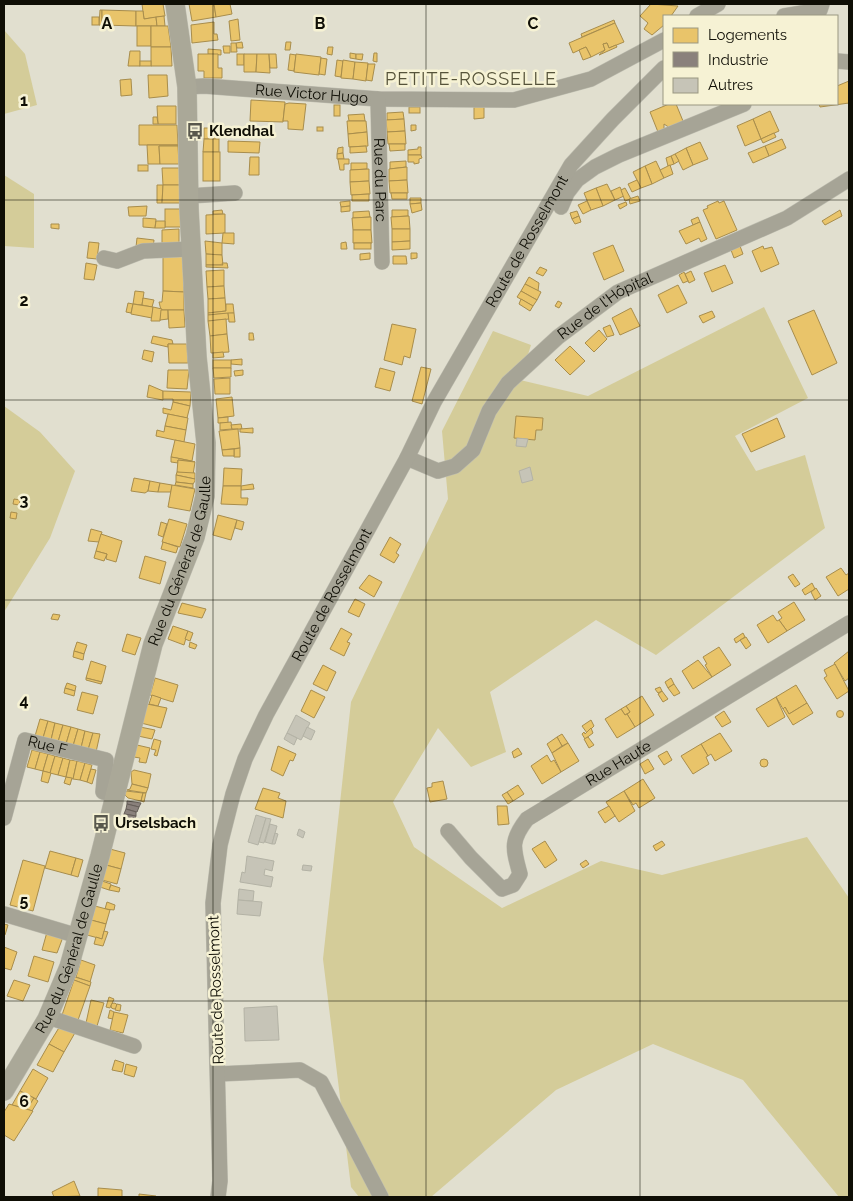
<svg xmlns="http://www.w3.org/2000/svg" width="853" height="1201" viewBox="0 0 853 1201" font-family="Raleway,sans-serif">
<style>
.green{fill:#d4cc99}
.homes{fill:#e9c46a;stroke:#a88d4c}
.industry{fill:#8a817c;stroke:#655e58}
.building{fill:#c6c4b7;stroke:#b3b2a5}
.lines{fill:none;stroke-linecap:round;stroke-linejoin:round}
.minor-casing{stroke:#bebdb0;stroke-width:16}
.major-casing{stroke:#bebdb0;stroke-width:20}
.minor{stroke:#a6a496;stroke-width:15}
.major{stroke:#aaa898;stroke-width:19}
.grid{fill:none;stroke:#0f0e05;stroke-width:1;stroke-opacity:0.55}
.labels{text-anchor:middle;stroke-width:5;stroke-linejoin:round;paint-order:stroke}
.street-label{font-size:15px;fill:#0f0e05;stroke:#f6f2d4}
.poi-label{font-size:15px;font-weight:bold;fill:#0f0e05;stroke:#f6f2d4;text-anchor:start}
.quarter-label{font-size:18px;letter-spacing:1px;fill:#56533a;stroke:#f6f2d4}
.grid-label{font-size:16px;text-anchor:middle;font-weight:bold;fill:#0f0e05;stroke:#f6f2d4;stroke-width:5;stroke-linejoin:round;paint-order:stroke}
</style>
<rect width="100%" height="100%" fill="#e1dfcf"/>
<g class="green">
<polygon points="4,30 25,54 37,105 4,114"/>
<polygon points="4,175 34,194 34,248 4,246"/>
<polygon points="764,307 808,398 735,436 756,471 805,455 825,528 656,655 596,620 490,692 506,752 471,767 438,728 393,802 414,847 502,908 601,861 662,875 807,837 849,898 849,1197 839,1197 743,1080 653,1044 556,1090 431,1197 359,1197 351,1187 323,959 351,702 448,499 442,431 493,331 531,345 520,380 588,396"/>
<polygon points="4,406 40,432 75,471 50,538 4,612"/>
</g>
<g class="homes">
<polygon points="142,4 163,4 165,16 144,19"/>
<polygon points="189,4 214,4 216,17 192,21"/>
<polygon points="214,4 230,4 232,14 216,17"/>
<polygon points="651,4 678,6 671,16 664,16 664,25 652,35 644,29 648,23 640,16"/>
<polygon points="100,10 102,10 102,25 99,25"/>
<polygon points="102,10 136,11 136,26 102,25"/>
<polygon points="136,11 143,11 144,19 156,17 157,26 136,26"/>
<polygon points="164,16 165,26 157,26 156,17"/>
<rect x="92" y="17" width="7" height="8"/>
<polygon points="238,19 240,40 231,41 229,21"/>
<polygon points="614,20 615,23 582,37 581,34"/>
<polygon points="214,22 214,34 217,34 218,40 192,43 191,25"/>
<polygon points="615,23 624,42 609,48 607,43 603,44 605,50 591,57 586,47 573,53 569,43"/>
<rect x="137" y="26" width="14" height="20"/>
<polygon points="151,26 168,26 171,47 151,47"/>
<polygon points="242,42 243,48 237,48 236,43"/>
<polygon points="286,42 291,42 290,50 285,50"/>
<polygon points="231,43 236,43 237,52 231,52"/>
<polygon points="607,43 609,48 616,45 617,47 599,55 605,50 603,44"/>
<polygon points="223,46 230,46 230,53 224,53"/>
<polygon points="151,47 171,47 172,66 151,66"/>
<polygon points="328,47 333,47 332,55 327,54"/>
<polygon points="586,47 591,57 583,60 579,50"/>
<polygon points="208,49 221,50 221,55 208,54"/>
<polygon points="130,51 140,51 140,66 128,66"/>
<polygon points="350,53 356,54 356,59 350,58"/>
<polygon points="374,53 377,53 377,62 373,61"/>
<polygon points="198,54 218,54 218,68 222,68 222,78 204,78 204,71 198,71"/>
<rect x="237" y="54" width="7" height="11"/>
<polygon points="244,54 257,54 256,72 244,72"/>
<polygon points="257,54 269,54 270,73 256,72"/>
<polygon points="269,54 276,54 277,68 270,68"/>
<polygon points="290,54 296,55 294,71 288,70"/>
<polygon points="296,54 321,57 319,75 294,72"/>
<polygon points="356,54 363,54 362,60 356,59"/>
<polygon points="321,58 327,59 325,75 319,74"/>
<polygon points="337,60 343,61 341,77 335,76"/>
<polygon points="343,60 355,62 353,79 341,78"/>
<rect x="140" y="61" width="11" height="5"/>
<polygon points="355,62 368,63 366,81 353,79"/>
<polygon points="368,64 375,64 372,81 366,80"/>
<polygon points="148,75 167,75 168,96 149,98"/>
<polygon points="131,79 132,95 121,96 120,80"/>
<polygon points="849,81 849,103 820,107 819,104 837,104 837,86"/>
<polygon points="251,100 285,102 283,122 250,121"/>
<polygon points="289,103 306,104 303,130 288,129 288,121 283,121 285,104"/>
<polygon points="669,104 676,104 683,121 670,128 664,124 664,129 658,132 650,112"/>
<rect x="334" y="105" width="6" height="11"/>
<polygon points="157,106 176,106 176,124 158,124"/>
<rect x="409" y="107" width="11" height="6"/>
<polygon points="474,107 484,107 484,118 474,119"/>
<polygon points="770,111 779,131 761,139 753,119"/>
<polygon points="403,112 404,119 387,120 387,113"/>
<polygon points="364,114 365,121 349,121 348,115"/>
<polygon points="153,117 157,117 158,124 153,124"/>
<polygon points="404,119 405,131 387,132 386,120"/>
<polygon points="753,119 761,139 745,146 737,126"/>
<polygon points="347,121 366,121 367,132 348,134"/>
<polygon points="139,125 177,125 178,145 139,145"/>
<polygon points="411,125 416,125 416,130 411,131"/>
<rect x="317" y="127" width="6" height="4"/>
<polygon points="204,128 220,128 219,139 204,139"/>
<polygon points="405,131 406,144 388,144 387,132"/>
<polygon points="367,132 368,146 349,147 348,134"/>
<polygon points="774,133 776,137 763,143 761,139"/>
<polygon points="204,139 219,139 219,152 203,152"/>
<polygon points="782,139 786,148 769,156 765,146"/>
<polygon points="228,141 260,142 259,153 228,152"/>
<polygon points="700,142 708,159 693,165 686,148"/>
<polygon points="389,144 405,144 405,150 390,151"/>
<polygon points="147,145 178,145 178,146 159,146 160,164 148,164"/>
<polygon points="159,146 178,146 179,164 160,164"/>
<polygon points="366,146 367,152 350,153 350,147"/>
<polygon points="765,146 769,156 753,163 748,153"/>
<polygon points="343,147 343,153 337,154 338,148"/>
<polygon points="418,147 421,147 421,155 408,155 408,150 418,149"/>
<polygon points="686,148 693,165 683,170 675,154"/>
<rect x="203" y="152" width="17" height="29"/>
<polygon points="343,153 344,159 337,159 337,154"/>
<polygon points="675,154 679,161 674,164 671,156"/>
<polygon points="408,155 421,155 422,158 419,159 419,163 414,164 414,162 408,162"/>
<polygon points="671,156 674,164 668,166 666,158"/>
<polygon points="250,157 259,157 259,175 249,175"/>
<polygon points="338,159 349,159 349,164 344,164 344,170 340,170"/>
<polygon points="406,161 406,167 390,169 390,162"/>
<polygon points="656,161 664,178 652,184 645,166"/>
<polygon points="351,163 367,163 367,169 351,170"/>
<rect x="138" y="165" width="10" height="6"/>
<polygon points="670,165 673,174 664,178 660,170"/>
<polygon points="645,166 652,184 641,188 633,172"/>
<polygon points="407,167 407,180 389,181 389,169"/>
<polygon points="162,168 180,168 180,185 163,185"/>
<polygon points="369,169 369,181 350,182 350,170"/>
<polygon points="407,180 408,193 390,193 389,181"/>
<polygon points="637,180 641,188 632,192 628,184"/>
<polygon points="369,181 370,194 351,195 350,182"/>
<polygon points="607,184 615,200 603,206 596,188"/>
<polygon points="157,185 163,185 162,203 157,203"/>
<polygon points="163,185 181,185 181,203 162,203"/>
<polygon points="620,187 624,196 615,200 611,191"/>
<polygon points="596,188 603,206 591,210 584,193"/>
<polygon points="625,188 631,199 625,201 621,190"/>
<polygon points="391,193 407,193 407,199 392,199"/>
<polygon points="369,194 369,201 352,201 352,195"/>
<polygon points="638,196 640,201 630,204 629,199"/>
<polygon points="410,198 421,198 421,203 410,204"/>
<polygon points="350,201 350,206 341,207 340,202"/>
<polygon points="587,201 591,210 583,214 578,205"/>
<polygon points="718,201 719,203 724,201 737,230 716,239 703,210 708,208 707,206"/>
<polygon points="626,202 627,205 620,209 618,205"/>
<polygon points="421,203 422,210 412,213 410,204"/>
<polygon points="147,206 146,216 129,216 128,207"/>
<polygon points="350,206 350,211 341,212 341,207"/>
<rect x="165" y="209" width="16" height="18"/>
<polygon points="222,210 223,214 213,214 213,211"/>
<polygon points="392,210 408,210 408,216 392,217"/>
<polygon points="840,210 842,216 825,225 822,221"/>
<polygon points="369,211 370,217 353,218 353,212"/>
<polygon points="577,211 579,216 572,219 570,213"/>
<polygon points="225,214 225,233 206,234 206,215"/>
<polygon points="409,216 410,229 392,229 391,217"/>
<polygon points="579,216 581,222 575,224 572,219"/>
<polygon points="371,217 371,230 353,230 352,218"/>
<polygon points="698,217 700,222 693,225 691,220"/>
<polygon points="143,218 156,219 155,228 143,227"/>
<polygon points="156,221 165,221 165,228 155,228"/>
<polygon points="700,222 707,239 701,242 699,238 686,244 679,231"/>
<polygon points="51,224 59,224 59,229 51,228"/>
<polygon points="179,229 179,246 162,246 162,230"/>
<polygon points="392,229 410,229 410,241 392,242"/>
<polygon points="353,230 371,230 372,243 353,243"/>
<polygon points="223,233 234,233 234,244 222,243"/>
<polygon points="137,238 154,240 153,249 136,247"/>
<polygon points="205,241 222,243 222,255 206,254"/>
<polygon points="410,241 410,249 392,250 392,242"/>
<polygon points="89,242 99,243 97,259 87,258"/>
<polygon points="346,242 347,249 341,249 341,243"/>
<rect x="354" y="243" width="17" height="6"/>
<polygon points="613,245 624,271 604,280 593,253"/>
<polygon points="740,246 743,254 734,258 731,250"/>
<polygon points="763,246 764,249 772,247 779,264 761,272 752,251"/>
<polygon points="163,253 183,253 184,292 163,291"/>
<polygon points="370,253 370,259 360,260 360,254"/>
<polygon points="411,253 417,253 417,258 411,259"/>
<polygon points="206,254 222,255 223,265 206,265"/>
<polygon points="393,256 406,256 407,264 393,264"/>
<polygon points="86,263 97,265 94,280 84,279"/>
<polygon points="222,263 227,263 228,268 206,267 206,265 223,265"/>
<polygon points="725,265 733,283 712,292 704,273"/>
<polygon points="540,267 547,270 543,276 536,273"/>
<polygon points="224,270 224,286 207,287 206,271"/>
<polygon points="691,271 695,280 689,283 685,274"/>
<polygon points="684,272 688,281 683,283 679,275"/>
<polygon points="529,277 539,283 538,291 525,284"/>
<polygon points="525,284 541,292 537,300 521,291"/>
<polygon points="678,285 687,303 667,313 658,295"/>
<polygon points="224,286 225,298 208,299 207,287"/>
<polygon points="135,291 144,292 142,305 133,304"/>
<polygon points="163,291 184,292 184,310 161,310 159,302 162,302"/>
<polygon points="521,291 537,300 533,306 517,297"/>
<polygon points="143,298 154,300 152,307 142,305"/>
<polygon points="225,298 226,311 208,313 208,299"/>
<polygon points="521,299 533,306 530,311 519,304"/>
<polygon points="558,301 562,303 559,308 555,306"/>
<polygon points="128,303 133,304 131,313 126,312"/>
<polygon points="133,304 153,307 152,318 131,314"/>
<polygon points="226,304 233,304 234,313 208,315 208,313 226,311"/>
<polygon points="153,307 162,309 160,321 151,321"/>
<polygon points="631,308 640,326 620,335 612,318"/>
<polygon points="161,310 168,310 168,319 160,320"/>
<polygon points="168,310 184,310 185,327 169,328"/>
<polygon points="814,310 837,363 812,375 788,321"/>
<polygon points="712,311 715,317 703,323 699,316"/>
<polygon points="228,313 229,319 208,321 208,315"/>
<polygon points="228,313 234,313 235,322 229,322"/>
<polygon points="226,319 227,334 210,336 208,321"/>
<polygon points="392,324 416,329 410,358 404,356 402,365 384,360"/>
<polygon points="610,325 614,335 607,337 603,328"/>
<polygon points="599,330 607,339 594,352 585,343"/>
<polygon points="249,333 253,333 254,340 249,340"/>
<polygon points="227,334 229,352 211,353 210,336"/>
<polygon points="153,336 172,340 173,344 168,344 168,347 151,343"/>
<polygon points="168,344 187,344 188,363 169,363"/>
<polygon points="570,346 585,361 570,375 555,360"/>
<polygon points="144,350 154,352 152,362 142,359"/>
<polygon points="223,352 224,357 213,358 213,353"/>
<polygon points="242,359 242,365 231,364 231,360"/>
<rect x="213" y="360" width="18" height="8"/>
<polygon points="421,367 431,369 422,404 412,401"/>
<polygon points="213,368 231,368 231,377 214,378"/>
<polygon points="380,368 395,372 390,391 375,387"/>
<polygon points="168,370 189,370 187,389 167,388"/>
<polygon points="243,370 243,375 235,376 234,371"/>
<polygon points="230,378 230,394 215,394 214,379"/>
<polygon points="149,385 163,391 163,400 147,397"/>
<polygon points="163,391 191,392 190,406 173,402 173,399 163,399"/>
<polygon points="232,397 234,416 218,418 216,399"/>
<polygon points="173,402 190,406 187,418 163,413 163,408 171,410"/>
<polygon points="168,414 188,418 186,430 165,426"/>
<polygon points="516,416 543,418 542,430 536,430 535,440 514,438"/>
<polygon points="228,417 228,423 218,423 218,418"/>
<polygon points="777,418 785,437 751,452 742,434"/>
<polygon points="231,422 232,429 220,430 220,423"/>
<polygon points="241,424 242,429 232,429 231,425"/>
<polygon points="165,426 186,430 184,442 156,436 157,430 164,432"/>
<polygon points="253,428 253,433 240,432 240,429"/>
<polygon points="238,429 240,448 222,450 219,431"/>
<polygon points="175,440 195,444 192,461 171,457"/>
<polygon points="240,448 240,457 234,457 234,449"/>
<polygon points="234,449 234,456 223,456 222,450"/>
<polygon points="171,457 177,458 195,462 178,460 178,463 171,462"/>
<polygon points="178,460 195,462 193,475 177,472"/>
<polygon points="224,468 242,469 241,486 223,486"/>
<polygon points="177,472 195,473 195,479 176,475"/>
<polygon points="176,475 195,479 195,481 193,484 176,482"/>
<polygon points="134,478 150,481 148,491 145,493 131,491"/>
<polygon points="150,481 160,483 158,492 148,491"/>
<polygon points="176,482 193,484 193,488 175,485"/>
<polygon points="160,483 172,485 171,492 158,492"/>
<polygon points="253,484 254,489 241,490 241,486"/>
<polygon points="172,485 195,489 190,511 168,507"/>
<polygon points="223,486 241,486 241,498 248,498 247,505 221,504"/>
<polygon points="14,499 20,500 19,505 13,504"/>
<polygon points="11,512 17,513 16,519 10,518"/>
<polygon points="218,515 237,520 231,540 213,535"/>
<polygon points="169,519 187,524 180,547 162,542"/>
<polygon points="237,520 244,522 242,530 235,528"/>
<polygon points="161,522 167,524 163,537 158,535"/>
<polygon points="91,529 102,532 99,542 88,541"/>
<polygon points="101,534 122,541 116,562 106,559 107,554 96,551"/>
<polygon points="390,537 401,544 396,553 399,555 394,563 380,555"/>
<polygon points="163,542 178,547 176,553 161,549"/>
<polygon points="96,551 107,554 104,561 94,558"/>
<polygon points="145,556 166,562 160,584 139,578"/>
<polygon points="841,568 846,575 849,573 849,589 838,596 826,577"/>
<polygon points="793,574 800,584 795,587 788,577"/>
<polygon points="369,575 382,582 374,597 359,588"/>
<polygon points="812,583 815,589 805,595 802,590"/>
<polygon points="816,588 821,596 815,600 811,592"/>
<polygon points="355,599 365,604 359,617 348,612"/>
<polygon points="794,602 805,620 787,631 779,620 782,618 778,612"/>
<polygon points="182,603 206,609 202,618 178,613"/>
<polygon points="53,614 60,615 58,620 51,619"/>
<polygon points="773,615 777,621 779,620 787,631 768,643 757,625"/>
<polygon points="173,626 188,631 184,645 168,639"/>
<polygon points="341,628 352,634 347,642 350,643 344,656 330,649"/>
<polygon points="188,631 193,633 190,641 185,639"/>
<polygon points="743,633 745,637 736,643 734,639"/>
<polygon points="127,634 141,638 135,655 122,651"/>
<polygon points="746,637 751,645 746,649 740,640"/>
<polygon points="77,642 87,645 84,654 74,651"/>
<polygon points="190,642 197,645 195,649 189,647"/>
<polygon points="719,647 731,665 712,677 705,665 707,664 703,657"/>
<polygon points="74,651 84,654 83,660 73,657"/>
<polygon points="849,651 849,678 845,681 834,663"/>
<polygon points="698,660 712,677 693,689 682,671"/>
<polygon points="91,661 106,666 102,682 86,678"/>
<polygon points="835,664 849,691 837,699 824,678 827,676 824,670"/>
<polygon points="323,665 336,672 327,691 313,684"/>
<polygon points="86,678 102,682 101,684 86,680"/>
<polygon points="155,678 178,685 173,702 150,695"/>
<polygon points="671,678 674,684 668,688 665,682"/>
<polygon points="67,683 76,686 75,691 65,688"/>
<polygon points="674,684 680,693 674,696 668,688"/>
<polygon points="796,685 807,703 789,714 785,707 783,709 776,697"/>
<polygon points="660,687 662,691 658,693 655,689"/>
<polygon points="65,688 75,691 74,696 64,693"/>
<polygon points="311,690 325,697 314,718 301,711"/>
<polygon points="662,691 668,699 663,702 658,694"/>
<polygon points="82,692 98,696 93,714 77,710"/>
<polygon points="152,695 161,698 158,706 149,704"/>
<polygon points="642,696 654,715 635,727 627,714 630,712 626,706"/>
<polygon points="776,697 785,717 768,727 756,709"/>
<polygon points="807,703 813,713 793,725 783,709 785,707 789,714"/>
<polygon points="147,704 167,708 161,728 141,723"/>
<polygon points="626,706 630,712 625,715 621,709"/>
<polygon points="621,709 625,715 627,714 635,727 617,738 605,719"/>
<circle cx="840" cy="714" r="3.5"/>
<polygon points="724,711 731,722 722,727 715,717"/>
<polygon points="40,719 48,721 43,738 35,736"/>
<polygon points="591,720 594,726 587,733 582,726"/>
<polygon points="48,721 55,723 51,740 43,738"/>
<polygon points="55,723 63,725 58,742 51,740"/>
<polygon points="63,725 71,727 66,744 58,742"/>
<polygon points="71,727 78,729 73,746 66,744"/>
<polygon points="140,727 155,730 152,739 138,736"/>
<polygon points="591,728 593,733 585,739 582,734 584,732 585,734"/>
<polygon points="78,729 85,731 81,748 73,746"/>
<polygon points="85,731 93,733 88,750 81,748"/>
<polygon points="93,733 100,734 96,752 88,750"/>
<polygon points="720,733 732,751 715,761 711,754 708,756 701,744"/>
<polygon points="562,734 568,743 562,746 557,737"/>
<polygon points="557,737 562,746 552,753 547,744"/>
<polygon points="588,737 594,745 589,748 584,739"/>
<polygon points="154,739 161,741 157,756 154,755 156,750 151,749"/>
<polygon points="568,743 579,761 561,772 552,753"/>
<polygon points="701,744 708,756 706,757 709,764 693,774 681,756"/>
<polygon points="137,745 150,748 146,763 139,762 140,758 134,757"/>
<polygon points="278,746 296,754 293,761 290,760 283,776 271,770"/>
<polygon points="518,748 522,754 514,758 512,752"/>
<polygon points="32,750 40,752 35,769 27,767"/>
<polygon points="667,751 672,760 664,765 658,756"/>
<polygon points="40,752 48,754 43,771 35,769"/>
<polygon points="48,754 55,756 50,773 43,771"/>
<polygon points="547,755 551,762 554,760 561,772 542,784 531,766"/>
<polygon points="55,756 63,758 58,775 50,773"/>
<polygon points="63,758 70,760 66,777 58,775"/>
<polygon points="648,759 654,769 645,774 640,764"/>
<circle cx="764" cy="763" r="4"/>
<polygon points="70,760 77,761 73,779 66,777"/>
<polygon points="77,761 85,763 80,780 73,779"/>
<polygon points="85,763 92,765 87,782 80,780"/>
<polygon points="91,769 96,770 92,784 87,782"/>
<polygon points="134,770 151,774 148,788 132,784 131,772"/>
<polygon points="43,771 51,773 48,783 41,781"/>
<polygon points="66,777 72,778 70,785 64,783"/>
<polygon points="643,779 655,798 639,808 636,803 633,805 624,791"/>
<polygon points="443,781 447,799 430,802 427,788 432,787 432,783"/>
<polygon points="132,784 148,788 146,793 127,790 130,789"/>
<polygon points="518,785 524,794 513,801 507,792"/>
<polygon points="263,788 280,793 278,798 286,801 283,818 255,809"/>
<polygon points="126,791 143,793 141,801 128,798 125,795"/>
<polygon points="624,791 635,811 619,822 606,802"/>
<polygon points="507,792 513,801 508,804 502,795"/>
<polygon points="143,793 146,793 144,802 141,801"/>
<polygon points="497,806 507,806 509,824 498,825"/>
<polygon points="609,806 615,816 605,823 598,812"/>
<polygon points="545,841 557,860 545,868 532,849"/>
<polygon points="662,841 665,845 656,851 653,846"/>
<polygon points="110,849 125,853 121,869 106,865"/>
<polygon points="50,851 76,858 71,875 45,868"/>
<polygon points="76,858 83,860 78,877 71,875"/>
<polygon points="23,860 45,866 33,911 10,905"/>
<polygon points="586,860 589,864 583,868 580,864"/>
<polygon points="106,865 121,869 117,884 102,880"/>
<polygon points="102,881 111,884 109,890 100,887"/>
<polygon points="111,885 120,888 119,892 109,890"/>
<polygon points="107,902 115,905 114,910 105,909"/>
<polygon points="95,906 110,910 106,924 91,920"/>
<polygon points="91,920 106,924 102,939 87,935"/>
<polygon points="4,924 8,925 5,935 4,934"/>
<polygon points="104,931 108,932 103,946 94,944 96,937 102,939"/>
<polygon points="47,932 63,937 57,953 42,950"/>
<polygon points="4,947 17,952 11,970 4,968"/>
<polygon points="34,956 54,962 48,982 28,976"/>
<polygon points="81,960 95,965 90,982 76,977"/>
<polygon points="75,977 91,982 90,986 74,980"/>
<polygon points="14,980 30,985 23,1001 7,996"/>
<polygon points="74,980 90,986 77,1023 61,1018"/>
<polygon points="109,997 114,999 110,1008 106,1007"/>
<polygon points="91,1000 104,1003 97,1026 86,1023"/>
<circle cx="114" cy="1006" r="3"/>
<polygon points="117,1004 121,1005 120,1011 115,1010"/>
<polygon points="110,1010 114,1012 113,1019 108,1018"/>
<polygon points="114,1012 128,1015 123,1033 110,1030"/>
<polygon points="60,1026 76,1031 64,1052 49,1044"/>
<polygon points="49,1044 64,1052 53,1072 37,1065"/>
<polygon points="115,1060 124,1063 122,1072 112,1070"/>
<polygon points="126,1064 137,1067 134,1077 124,1074"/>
<polygon points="33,1069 48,1078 36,1099 20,1091"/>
<polygon points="20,1091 34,1098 27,1109 12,1105"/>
<polygon points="34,1098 38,1101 32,1111 27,1109"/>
<polygon points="9,1104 33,1111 14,1141 4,1135 4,1112"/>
<polygon points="74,1181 80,1196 54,1197 52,1192"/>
<polygon points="98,1188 122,1190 122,1197 98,1197"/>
<polygon points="139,1194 156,1196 156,1197 139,1197"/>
</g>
<g class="industry">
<polygon points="127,801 141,803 139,807 127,804"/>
<polygon points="127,804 139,807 137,812 126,809"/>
<polygon points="126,809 136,812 136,816 124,814"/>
<polygon points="124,814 136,816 134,822 123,819"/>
</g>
<g class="building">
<polygon points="517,438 528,439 526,447 516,446"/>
<polygon points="530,467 533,480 522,483 519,471"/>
<polygon points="296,715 310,723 301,740 287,733"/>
<polygon points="307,727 315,731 311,740 303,736"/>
<polygon points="287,733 297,738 294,745 284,739"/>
<polygon points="256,815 266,818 258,845 248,842"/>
<polygon points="266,818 271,819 264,843 259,842"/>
<polygon points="270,824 277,826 272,844 265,842"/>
<polygon points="299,829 305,832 303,838 297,835"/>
<polygon points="275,833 278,834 275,844 272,844"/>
<polygon points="247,856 274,861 272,871 265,869 264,875 273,877 271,887 240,882 242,872 245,873"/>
<polygon points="303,865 312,866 311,871 302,870"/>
<polygon points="239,889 254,891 253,901 238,900"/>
<polygon points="238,900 262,902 260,916 237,914"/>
<polygon points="277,1006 279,1040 245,1041 244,1008"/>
</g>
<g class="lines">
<g class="minor-casing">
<g id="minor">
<polyline points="697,16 718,4"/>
<polyline points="784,16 820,10 822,4"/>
<polyline points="837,61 849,62"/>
<path id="s1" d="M 187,87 L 204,86 L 378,99 L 514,100 L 591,79 L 664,40"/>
<path id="s2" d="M 378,99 L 382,262"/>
<polyline points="189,196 235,193"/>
<polyline points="561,207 567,193 577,180 595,167 619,155 744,104"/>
<polyline points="104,258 117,261 143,251 192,249"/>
<path id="s3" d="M 407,458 L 438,471 L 455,466 L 473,450 L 489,411 L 508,383 L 558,337 L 618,292 L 787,218 L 849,179"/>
<path id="s4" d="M 4,818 L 25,740 L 106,760 L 103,792 L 115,795"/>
<path id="s5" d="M 448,831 L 471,858 L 502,889 L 513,885 L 520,874 C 513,848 510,841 527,819 L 849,623"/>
<polyline points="4,914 78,936"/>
<polyline points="48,1017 134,1046"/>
<polyline points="218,1074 300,1070 321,1082 381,1197"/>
<path id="s6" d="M 218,1197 L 220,1181 L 213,903 L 220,845 L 233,794 L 245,759 L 266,715 L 407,458 L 434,402 L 571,165 L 613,119 L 664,68"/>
</g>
</g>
<g class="major-casing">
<g id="major">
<path id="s7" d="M 4,1091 L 47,1019 L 69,967 L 100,856 L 153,644 L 195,537 L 205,496 L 206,443 L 197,357 L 189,209 L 187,87 L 175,4"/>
</g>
</g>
<use href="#minor" class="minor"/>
<use href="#major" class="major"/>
</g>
<path class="grid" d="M 213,4 L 213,1197M 426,4 L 426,1197M 640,4 L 640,1197M 4,200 L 849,200M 4,400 L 849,400M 4,600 L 849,600M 4,801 L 849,801M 4,1001 L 849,1001"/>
<defs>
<g id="bus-bare" transform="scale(1.35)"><path d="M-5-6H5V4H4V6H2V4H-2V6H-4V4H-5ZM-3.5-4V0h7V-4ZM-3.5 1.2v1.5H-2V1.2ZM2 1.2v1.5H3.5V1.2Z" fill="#58574c" stroke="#f6f2d4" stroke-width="2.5" paint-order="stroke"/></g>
</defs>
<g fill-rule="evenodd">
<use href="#bus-bare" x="195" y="131"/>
<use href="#bus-bare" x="101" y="823"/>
</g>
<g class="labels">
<g class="street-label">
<text dy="5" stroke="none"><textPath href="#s1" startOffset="125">Rue Victor Hugo</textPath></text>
<text dy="5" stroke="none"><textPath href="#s2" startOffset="81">Rue du Parc</textPath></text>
<text dy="5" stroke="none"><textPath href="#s6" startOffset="1032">Route de Rosselmont</textPath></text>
<text dy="5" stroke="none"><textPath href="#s3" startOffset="276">Rue de l'Hôpital</textPath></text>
<text dy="5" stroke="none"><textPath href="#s7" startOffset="562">Rue du Général de Gaulle</textPath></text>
<text dy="5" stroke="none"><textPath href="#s6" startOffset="628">Route de Rosselmont</textPath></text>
<text dy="5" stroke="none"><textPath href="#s4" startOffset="104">Rue F</textPath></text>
<text dy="5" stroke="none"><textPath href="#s5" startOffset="270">Rue Haute</textPath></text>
<text dy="5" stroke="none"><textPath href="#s7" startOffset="158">Rue du Général de Gaulle</textPath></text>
<text transform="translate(216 990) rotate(-92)" y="5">Route de Rosselmont</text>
</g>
<g class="poi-label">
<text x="209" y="136">Klendhal</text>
<text x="115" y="828">Urselsbach</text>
</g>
<g class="quarter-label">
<text x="471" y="85">PETITE-ROSSELLE</text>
</g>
</g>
<g class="grid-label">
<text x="107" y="29">A</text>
<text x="320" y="29">B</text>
<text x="533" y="29">C</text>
<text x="24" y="106">1</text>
<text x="24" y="306">2</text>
<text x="24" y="506">3</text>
<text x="24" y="706">4</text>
<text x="24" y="906">5</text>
<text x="24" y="1107">6</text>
</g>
<rect width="853" height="1201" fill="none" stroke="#0f0e05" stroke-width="10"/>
<rect x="663" y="15" width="175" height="90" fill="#f6f2d4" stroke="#9a9781"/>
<rect x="673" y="28" width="25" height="15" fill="#e9c46a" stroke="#9a9781"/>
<text x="708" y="40" font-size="15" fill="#0f0e05">Logements</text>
<rect x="673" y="52" width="25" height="15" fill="#8a817c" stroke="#9a9781"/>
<text x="708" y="65" font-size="15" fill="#0f0e05">Industrie</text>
<rect x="673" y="78" width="25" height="15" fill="#c6c4b7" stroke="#9a9781"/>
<text x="708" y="90" font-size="15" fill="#0f0e05">Autres</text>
</svg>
